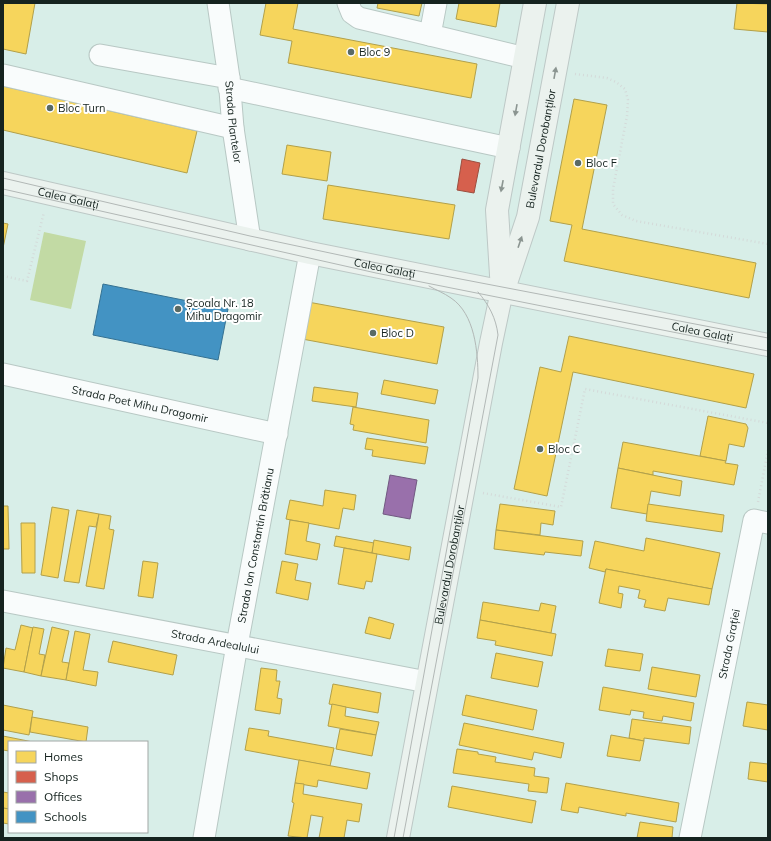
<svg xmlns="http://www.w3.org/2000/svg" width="771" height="841" viewBox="0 0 771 841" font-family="Mulish,sans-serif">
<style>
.green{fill:#c2daa4}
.homes{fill:#f6d55c;stroke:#b2a04a}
.shops{fill:#d6604d;stroke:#9c4e3f}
.offices{fill:#9970ab;stroke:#715981}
.schools{fill:#4393c3;stroke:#357192}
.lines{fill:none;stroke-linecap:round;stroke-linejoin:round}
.minor-casing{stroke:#b8c8c4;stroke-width:23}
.major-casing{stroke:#bdc8c6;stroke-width:24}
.path{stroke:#d4dad9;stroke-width:2.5;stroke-dasharray:1 3;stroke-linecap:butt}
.minor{stroke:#f9fcfc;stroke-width:21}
.major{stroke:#ebf2ee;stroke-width:22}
.tram{stroke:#b2b8b6;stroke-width:1}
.oneway{fill:#8b9591}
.poi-dot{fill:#596a65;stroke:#fff;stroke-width:1.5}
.labels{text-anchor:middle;stroke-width:4;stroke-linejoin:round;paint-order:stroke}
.poi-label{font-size:11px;fill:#15231f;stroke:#fff;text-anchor:start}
.street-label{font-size:11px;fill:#15231f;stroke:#fff}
</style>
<rect width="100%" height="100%" fill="#d8eee8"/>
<polygon class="green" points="44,232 86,241 71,309 30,300"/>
<g class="homes">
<polygon points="3,3 35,3 26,54 3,49"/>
<polygon points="266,3 298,3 293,29 477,64 471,98 288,63 292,41 260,35"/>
<polygon points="378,3 422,3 419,16 377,8"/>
<polygon points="459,3 500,3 496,27 456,19"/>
<polygon points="737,3 768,4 768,32 734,29"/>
<polygon points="3,86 197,131 187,173 3,130"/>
<polygon points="574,99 607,105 582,229 756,263 749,298 564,261 572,225 550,221"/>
<polygon points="287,145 331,152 327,181 282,174"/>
<polygon points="328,185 455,205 449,239 323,219"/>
<polygon points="3,223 8,224 3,248"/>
<polygon points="308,302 444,327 437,364 302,339"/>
<polygon points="569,336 754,374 746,408 573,372 547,496 514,489 540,367 561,372"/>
<polygon points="384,380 438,390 435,404 381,394"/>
<polygon points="314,387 358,393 356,407 312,401"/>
<polygon points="353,407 429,420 426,443 353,430 354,425 350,424"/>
<polygon points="708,416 746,424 748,428 744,447 729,444 726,461 700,456"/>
<polygon points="367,438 428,447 425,464 372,456 373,450 365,449"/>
<polygon points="623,442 726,461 725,463 738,465 734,485 653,471 653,475 618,468"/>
<polygon points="618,468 682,481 680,496 651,491 647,514 611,508"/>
<polygon points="325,490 356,495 354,510 343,508 339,529 286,519 290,500 323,506"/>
<polygon points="500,504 555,511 553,525 541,523 540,535 496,530"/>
<polygon points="648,504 724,515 722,532 646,521"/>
<polygon points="3,506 8,506 9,549 3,549"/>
<polygon points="52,507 69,510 58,578 41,575"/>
<polygon points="77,510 99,514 96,527 89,526 79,583 64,581"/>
<polygon points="99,514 111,516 109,529 114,530 104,589 86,586"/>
<polygon points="290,520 309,523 306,541 320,544 317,560 285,554"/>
<polygon points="21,523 35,523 35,573 22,573"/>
<polygon points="496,530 583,541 581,556 545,552 544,555 494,549"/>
<polygon points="336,536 374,543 372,553 334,546"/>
<polygon points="646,538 720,553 712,589 606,569 605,572 589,568 595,541 644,551"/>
<polygon points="374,540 411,547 409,560 372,553"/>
<polygon points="344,548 377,554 372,582 366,581 364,589 338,584"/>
<polygon points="143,561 158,563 153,598 138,596"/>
<polygon points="282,561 298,564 295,580 311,583 308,600 276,593"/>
<polygon points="606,569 712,589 709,605 668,598 665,611 644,607 646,600 638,598 640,590 619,586 618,593 623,594 621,608 599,603"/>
<polygon points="483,602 539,611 541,603 556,606 551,633 480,620"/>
<polygon points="369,617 394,624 390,639 365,633"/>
<polygon points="480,620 556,634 552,656 495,645 496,641 477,638"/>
<polygon points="21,625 33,628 24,672 3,668 6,648 15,650"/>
<polygon points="33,627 44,629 39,654 45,655 41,676 24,672"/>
<polygon points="52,627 69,631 62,662 69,663 66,680 41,676"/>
<polygon points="75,631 90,634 83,670 98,672 96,686 66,680"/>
<polygon points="113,641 177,655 173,675 108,662"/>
<polygon points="608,649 643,654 640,671 605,666"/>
<polygon points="496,653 543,662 538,687 491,678"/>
<polygon points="652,667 700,675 696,697 648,689"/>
<polygon points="261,668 277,670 276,681 280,681 277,698 282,699 280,714 255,710"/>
<polygon points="333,684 381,693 378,713 329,704"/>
<polygon points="603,687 694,703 691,721 663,716 662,721 643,718 644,712 631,710 630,715 599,710"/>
<polygon points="466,695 537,710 533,730 462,715"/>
<polygon points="747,702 768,705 768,730 743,726"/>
<polygon points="332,704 346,707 345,716 379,722 376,735 328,726"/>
<polygon points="3,705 33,711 29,735 3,730"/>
<polygon points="32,717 88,727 86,742 30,732"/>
<polygon points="632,719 691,727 689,744 644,738 644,741 629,738"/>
<polygon points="464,723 564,743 561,758 534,752 532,760 459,745"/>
<polygon points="249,728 269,731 268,736 334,748 330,766 245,750"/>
<polygon points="340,729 376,735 372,756 336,749"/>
<polygon points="611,735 644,741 640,761 607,756"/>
<polygon points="3,736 33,742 9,742 9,751 3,750"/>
<polygon points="457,749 478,752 478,754 496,757 495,762 535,768 534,776 549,778 547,793 528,791 529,784 453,773"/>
<polygon points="299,760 370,773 367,789 318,780 317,787 295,783"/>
<polygon points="750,762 768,764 768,782 748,779"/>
<polygon points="295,783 304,784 303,794 362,804 359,822 347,820 344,838 319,838 323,817 311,815 307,838 288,836 294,803 292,802"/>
<polygon points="566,783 679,803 676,822 626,813 626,816 579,807 578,813 561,810"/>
<polygon points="452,786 536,801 532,823 448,807"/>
<polygon points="3,792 9,793 9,809 3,808"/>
<polygon points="3,808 9,809 9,824 3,823"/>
<polygon points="640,822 673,827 672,838 637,838"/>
</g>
<polygon class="shops" points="462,159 480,163 474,193 457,190"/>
<polygon class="offices" points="390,475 417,480 410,519 383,514"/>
<polygon class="schools" points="103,284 228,309 218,360 93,335"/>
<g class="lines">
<g class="minor-casing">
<g id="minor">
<path id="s1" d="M 218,3 L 229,78 L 233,128 L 250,240"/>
<polyline points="348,3 352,13 359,18 430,35"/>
<polyline points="436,3 430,35 525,58"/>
<polyline points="100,55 229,78"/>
<polyline points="3,75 233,128"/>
<polyline points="229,88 509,148"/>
<path id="s2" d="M 3,374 L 277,434"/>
<path id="s3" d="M 3,601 L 427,682"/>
<path id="s4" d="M 204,838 L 237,645 L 310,253"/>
<path id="s5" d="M 690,838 L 754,520 L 768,523"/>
</g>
</g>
<g class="major-casing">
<g id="major">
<path id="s6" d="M 3,183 L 310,253 L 768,345"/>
<path id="s7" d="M 506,283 L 528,217 L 568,3"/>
<path id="s8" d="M 398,838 L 491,343 L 502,291 L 497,210 L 535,3"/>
</g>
</g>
<g class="path">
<polyline points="575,74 607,78 616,82 625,89 628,100 627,116 613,189 613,204 622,215 636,221 768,244"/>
<polyline points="3,276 27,281 44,212"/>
<polyline points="483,493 561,507 585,389 768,423"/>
<polyline points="758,502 768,450"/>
</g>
<use href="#minor" class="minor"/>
<use href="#major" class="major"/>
<g class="tram">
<polyline points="3,178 250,236 377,263 768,338"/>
<polyline points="3,189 376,273 768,351"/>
<path d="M 394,838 L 478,378 C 478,352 475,314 451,298 C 444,293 436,290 429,286"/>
<path d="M 403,838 L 498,335 C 496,318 489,305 478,292"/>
</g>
</g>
<defs><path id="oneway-solid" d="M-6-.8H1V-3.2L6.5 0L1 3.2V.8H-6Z"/></defs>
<g class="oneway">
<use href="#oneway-solid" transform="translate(555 73) rotate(-80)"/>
<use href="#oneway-solid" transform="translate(516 110) rotate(100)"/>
<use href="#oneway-solid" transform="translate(502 186) rotate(101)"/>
<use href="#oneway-solid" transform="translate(520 242) rotate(-71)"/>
</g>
<g class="poi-dot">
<circle cx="351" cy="52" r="4"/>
<circle cx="50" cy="108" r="4"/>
<circle cx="578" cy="163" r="4"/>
<circle cx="178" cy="309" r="4"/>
<circle cx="373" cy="333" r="4"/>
<circle cx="540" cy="449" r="4"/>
</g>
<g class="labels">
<g class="poi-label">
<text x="359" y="56">Bloc 9</text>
<text x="58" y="112">Bloc Turn</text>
<text x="586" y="167">Bloc F</text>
<text x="186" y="307">Școala Nr. 18<tspan x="186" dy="13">Mihu Dragomir</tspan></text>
<text x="381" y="337">Bloc D</text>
<text x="548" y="453">Bloc C</text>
</g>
<g class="street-label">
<text dy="4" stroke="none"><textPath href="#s1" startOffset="120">Strada Plantelor</textPath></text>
<text dy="4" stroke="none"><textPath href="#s7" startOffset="139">Bulevardul Dorobanților</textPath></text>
<text dy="4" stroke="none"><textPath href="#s6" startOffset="67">Calea Galați</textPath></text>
<text dy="4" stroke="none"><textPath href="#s6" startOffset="391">Calea Galați</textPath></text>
<text dy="4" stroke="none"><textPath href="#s6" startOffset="715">Calea Galați</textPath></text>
<text dy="4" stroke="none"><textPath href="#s2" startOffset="140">Strada Poet Mihu Dragomir</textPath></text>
<text dy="4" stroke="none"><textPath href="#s4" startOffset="297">Strada Ion Constantin Brătianu</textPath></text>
<text dy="4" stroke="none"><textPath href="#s8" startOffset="278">Bulevardul Dorobanților</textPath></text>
<text dy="4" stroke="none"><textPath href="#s3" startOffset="216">Strada Ardealului</textPath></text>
<text dy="4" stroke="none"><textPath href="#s5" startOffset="198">Strada Grației</textPath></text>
</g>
</g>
<rect width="771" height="841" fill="none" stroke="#15231f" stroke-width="8"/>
<rect x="8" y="741" width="140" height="92" fill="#ffffff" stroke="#a1a7a5"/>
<rect x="16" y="751" width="20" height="12" fill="#f6d55c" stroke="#a1a7a5"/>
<text x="44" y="761" font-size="12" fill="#15231f">Homes</text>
<rect x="16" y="771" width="20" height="12" fill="#d6604d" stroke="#a1a7a5"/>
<text x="44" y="781" font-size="12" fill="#15231f">Shops</text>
<rect x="16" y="791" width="20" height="12" fill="#9970ab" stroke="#a1a7a5"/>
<text x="44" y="801" font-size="12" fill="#15231f">Offices</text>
<rect x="16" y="811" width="20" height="12" fill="#4393c3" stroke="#a1a7a5"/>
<text x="44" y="821" font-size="12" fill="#15231f">Schools</text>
</svg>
